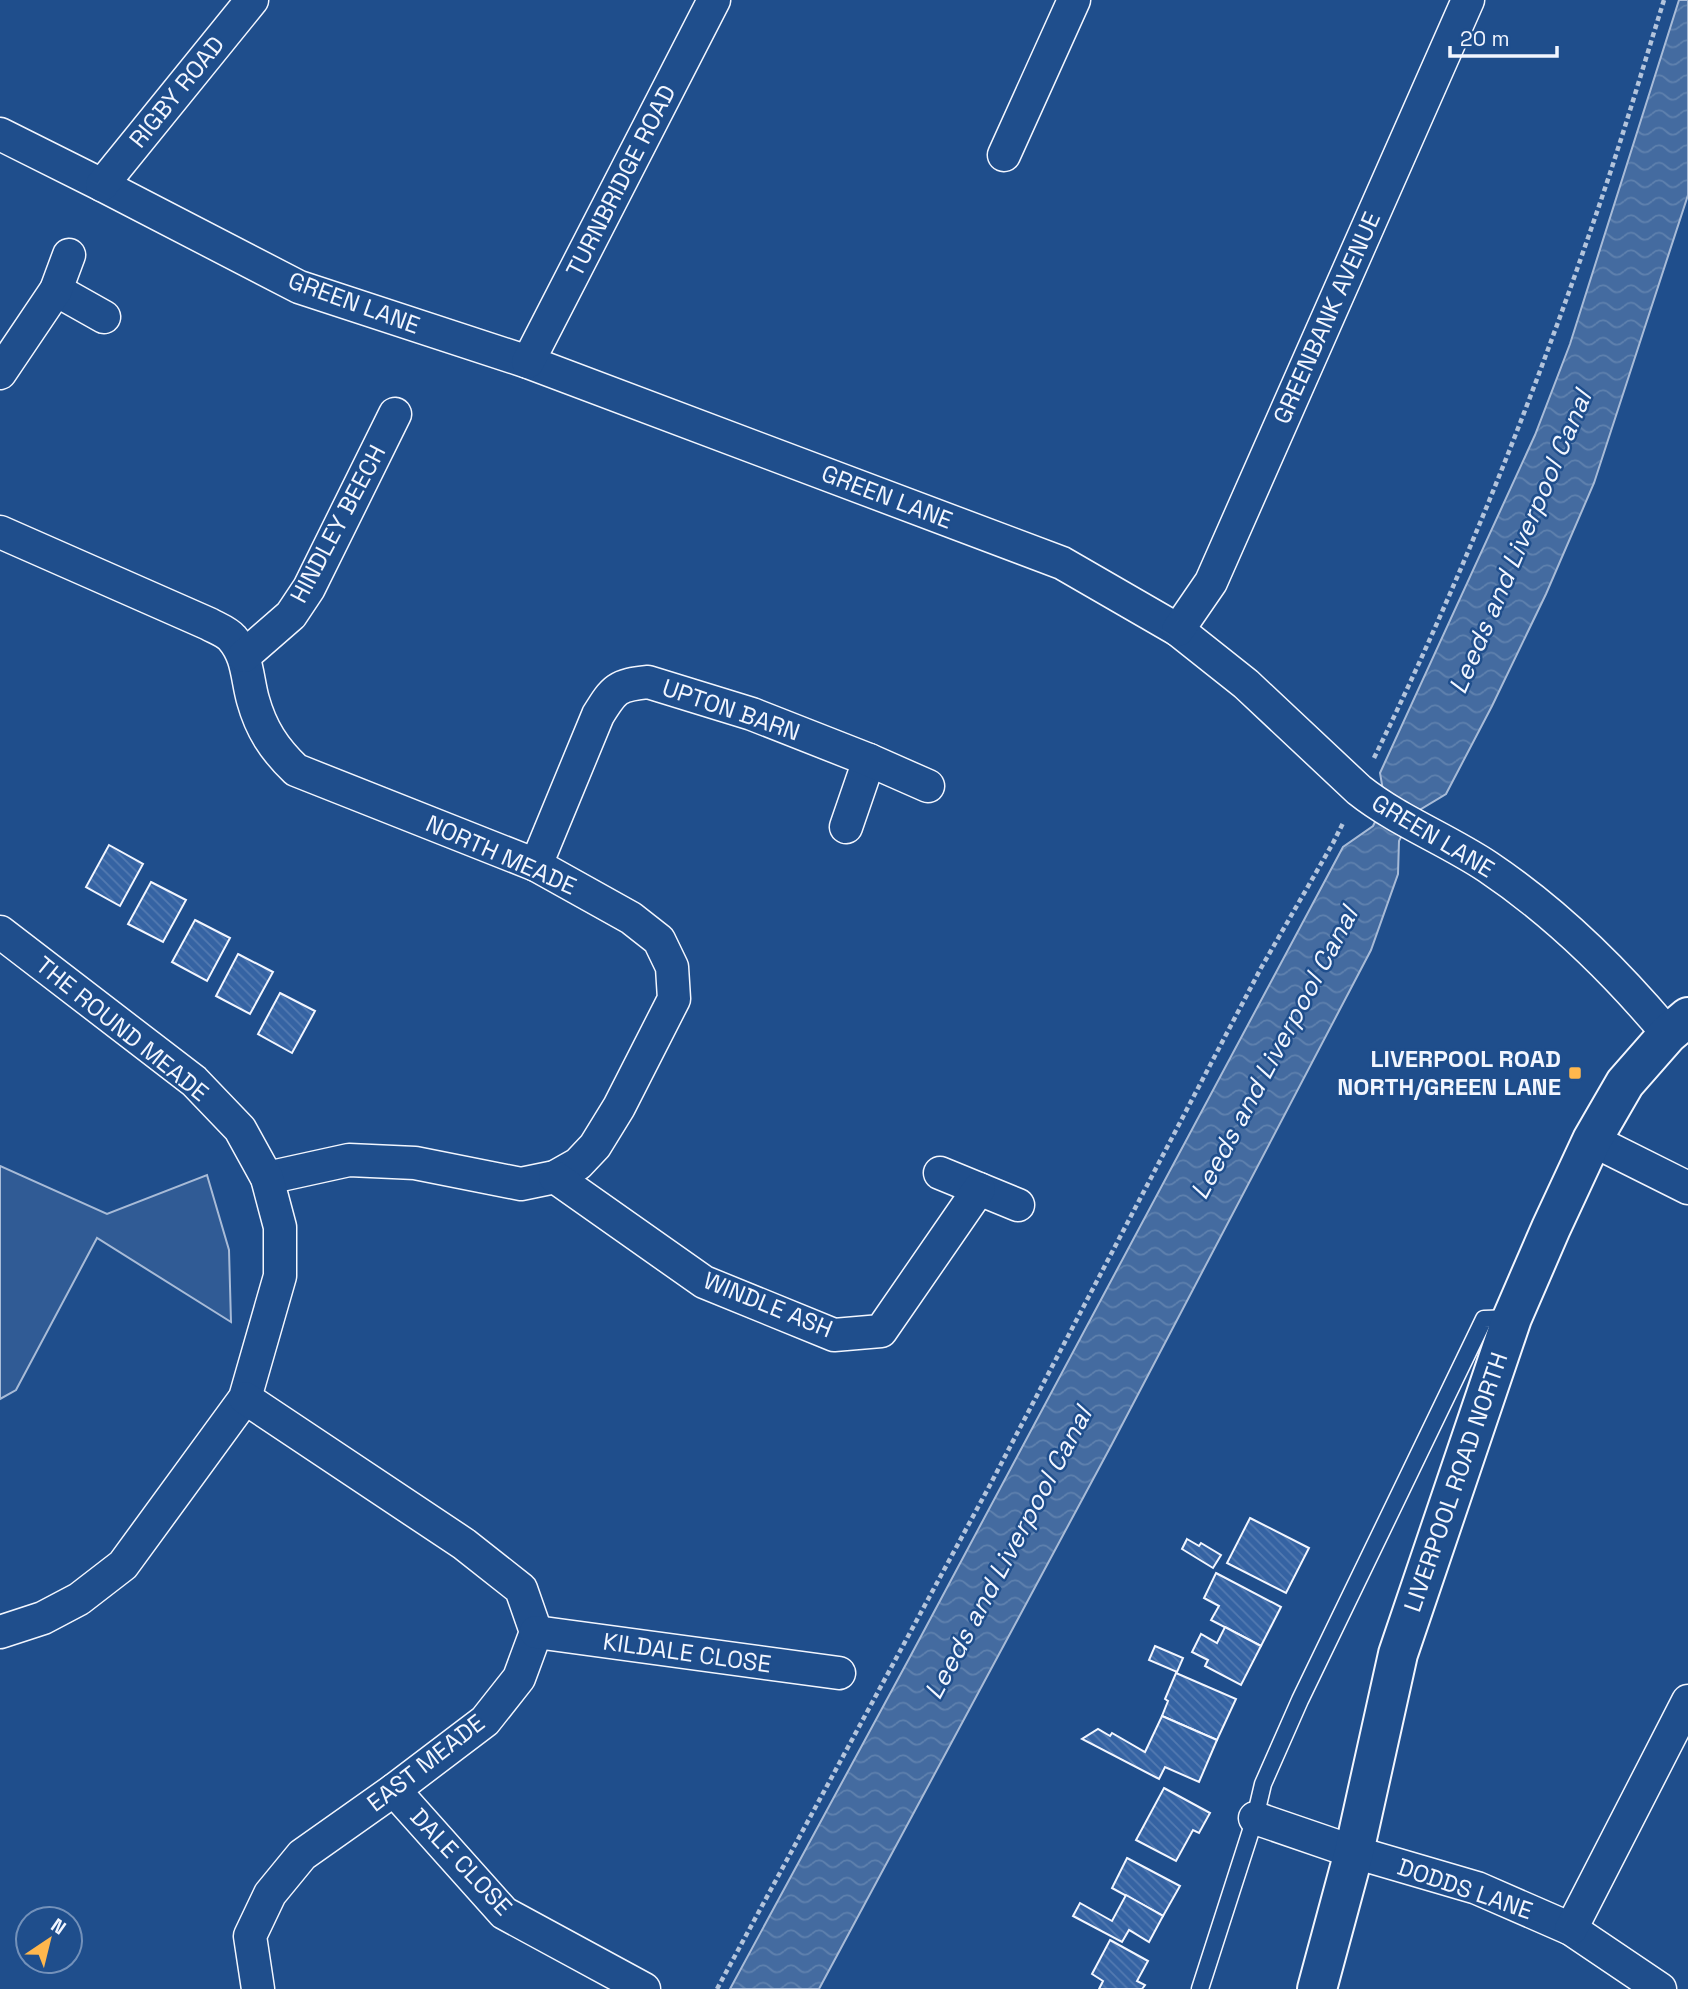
<svg xmlns="http://www.w3.org/2000/svg" width="1688" height="1989" viewBox="0 0 1688 1989" font-family="'Space Grotesk',sans-serif">
<style>
.built{fill:#305b95;stroke:#a8bbd7;stroke-width:2}
.water{fill:url(#water-waves);stroke:#a8bbd7;stroke-width:2}
.building{fill:url(#building-back-hatch);stroke:#f2f6ff;stroke-width:2}
.lines{fill:none;stroke-linecap:round;stroke-linejoin:round}
.lane-casing{stroke:#f2f6ff;stroke-width:19}
.street-casing{stroke:#f2f6ff;stroke-width:35}
.primary-casing{stroke:#f2f6ff;stroke-width:42}
.path{stroke:#b3c4dc;stroke-width:4.5;stroke-dasharray:5 3.5;stroke-linecap:butt}
.lane{stroke:#1f4e8c;stroke-width:16}
.street{stroke:#1f4e8c;stroke-width:32}
.primary{stroke:#1f4e8c;stroke-width:38}
.poi-dot{fill:#ffb74d;stroke:#1f4e8c;stroke-width:2.5}
.labels{text-anchor:middle;stroke-width:5;stroke-linejoin:round;paint-order:stroke}
.street-label{font-size:24px;fill:#f2f6ff;stroke:#1f4e8c}
.poi-label{font-size:24px;font-weight:bold;fill:#f2f6ff;stroke:#1f4e8c;text-anchor:end}
.water-label{font-size:26px;font-style:italic;fill:#f2f6ff;stroke:#1f4e8c}
</style>
<defs>
<pattern id="water-waves" width="16" height="10" patternUnits="userSpaceOnUse" patternTransform="scale(1.75)"><rect width="16" height="10" fill="#446ba0"/><path d="M0 5q4-4 8 0t8 0" fill="none" stroke="#5f81ae"/></pattern>
<pattern id="building-back-hatch" width="6" height="6" patternUnits="userSpaceOnUse" patternTransform="scale(1.75)"><rect width="6" height="6" fill="#3563a3"/><path d="M-1 5l2 2M0 0l6 6M5-1l2 2" fill="none" stroke="#537ab1"/></pattern>
</defs>
<rect width="100%" height="100%" fill="#1f4e8c"/>
<polygon class="built" points="0,1166 107,1214 207,1175 229,1250 231,1322 97,1238 16,1390 0,1399"/>
<polygon class="water" points="1679,0 1688,0 1688,195 1594,483 1546,594 1492,706 1446,794 1413,814 1399,841 1398,874 1371,950 1112,1444 819,1989 730,1989 911,1655 1343,847 1373,826 1385,802 1380,773 1535,435 1570,344"/>
<g class="building">
<polygon points="109,845 143,864 120,906 86,887"/>
<polygon points="151,882 186,900 163,942 128,924"/>
<polygon points="195,920 230,938 207,981 172,962"/>
<polygon points="238,954 273,972 250,1014 216,996"/>
<polygon points="280,993 315,1011 292,1053 258,1034"/>
<polygon points="1250,1518 1309,1548 1286,1593 1227,1563"/>
<polygon points="1187,1539 1199,1546 1201,1543 1221,1555 1213,1568 1182,1549"/>
<polygon points="1216,1573 1281,1607 1261,1646 1211,1620 1219,1606 1204,1598"/>
<polygon points="1225,1627 1261,1646 1241,1685 1205,1666 1208,1660 1192,1652 1201,1634 1217,1643"/>
<polygon points="1155,1646 1183,1658 1177,1672 1149,1660"/>
<polygon points="1176,1673 1236,1699 1217,1740 1162,1716 1168,1701 1165,1699"/>
<polygon points="1162,1716 1217,1740 1199,1782 1165,1767 1159,1779 1082,1739 1098,1729 1110,1736 1112,1733 1145,1752"/>
<polygon points="1164,1788 1210,1813 1199,1833 1193,1830 1176,1861 1136,1840"/>
<polygon points="1127,1858 1180,1886 1163,1916 1112,1888"/>
<polygon points="1126,1895 1163,1916 1149,1942 1129,1930 1122,1942 1073,1916 1080,1903 1112,1921"/>
<polygon points="1110,1940 1148,1961 1137,1981 1145,1985 1142,1989 1099,1989 1103,1981 1092,1974"/>
</g>
<g class="lines">
<g class="lane-casing">
<polyline id="lane" points="1200,1989 1255,1818 1263,1784 1300,1700 1484,1319 1512,1318"/>
</g>
<g class="street-casing">
<g id="street">
<path d="M 0,134 L 102,185 L 299,287 L 528,362 L 1062,563 L 1178,630 L 1246,684 L 1359,790 C 1398,821 1446,839 1488,867 C 1555,912 1616,972 1668,1034"/>
<polyline points="1004,155 1074,0"/>
<polyline points="102,185 252,0"/>
<polyline points="56,290 104,317"/>
<polyline points="528,362 714,0"/>
<polyline points="0,373 56,290 69,255"/>
<path d="M 0,532 L 209,624 C 216,628 227,632 232,638 C 248,656 247,679 253,700 C 261,729 274,749 296,770 L 536,865 L 631,918 L 659,940 L 672,967 L 674,999 L 619,1107 L 595,1146 L 578,1164 L 555,1177 L 521,1184 L 415,1163 L 349,1160 L 267,1178"/>
<polyline points="1178,630 1211,582 1468,0"/>
<polyline points="244,656 291,615 309,588 395,414"/>
<polyline points="846,827 869,760"/>
<path d="M 536,865 L 598,715 C 614,689 617,685 648,682 L 752,714 L 869,760 L 928,786"/>
<polyline points="0,932 194,1081 240,1129 267,1178 280,1227 280,1276 245,1398 123,1565 79,1599 43,1618 0,1632"/>
<polyline points="1592,1140 1688,1188"/>
<polyline points="940,1173 1018,1205"/>
<polyline points="555,1177 704,1282 834,1335 881,1331 979,1189"/>
<polyline points="245,1398 464,1544 521,1589 536,1632 519,1678 485,1721 394,1790 302,1855 270,1894 250,1936 258,1989"/>
<polyline points="536,1632 839,1673"/>
<polyline points="394,1790 504,1913 644,1989"/>
<polyline points="1255,1818 1354,1852 1477,1888 1571,1929 1660,1989"/>
<polyline points="1571,1929 1688,1701"/>
</g>
</g>
<g class="primary-casing">
<polyline id="primary" points="1317,1989 1354,1852 1398,1654 1512,1318 1551,1228 1592,1140 1625,1083 1668,1034 1688,1017"/>
</g>
<g class="path">
<path d="M 1374,758 C 1462,579 1536,391 1600,203 C 1623,136 1643,67 1664,0"/>
<polyline points="717,1989 990,1485 1261,968 1333,843 1344,821"/>
</g>
<use href="#lane" class="lane"/>
<use href="#street" class="street"/>
<use href="#primary" class="primary"/>
</g>
<rect class="poi-dot" x="1568" y="1066" width="14" height="14" rx="3.5"/>
<g class="labels">
<g class="street-label">
<text transform="translate(177 92) rotate(-51)" y="8">RIGBY ROAD</text>
<text transform="translate(621 181) rotate(-63)" y="8">TURNBRIDGE ROAD</text>
<text transform="translate(354 303) rotate(20)" y="8">GREEN LANE</text>
<text transform="translate(1327 318) rotate(-66)" y="8">GREENBANK AVENUE</text>
<text transform="translate(887 497) rotate(21)" y="8">GREEN LANE</text>
<text transform="translate(338 524) rotate(-62)" y="8">HINDLEY BEECH</text>
<text transform="translate(731 710) rotate(19)" y="8">UPTON BARN</text>
<text transform="translate(1433 836) rotate(31)" y="8">GREEN LANE</text>
<text transform="translate(501 855) rotate(24)" y="8">NORTH MEADE</text>
<text transform="translate(122 1029) rotate(39)" y="8">THE ROUND MEADE</text>
<text transform="translate(768 1305) rotate(22)" y="8">WINDLE ASH</text>
<text transform="translate(1456 1482) rotate(-71)" y="8">LIVERPOOL ROAD NORTH</text>
<text transform="translate(687 1653) rotate(8)" y="8">KILDALE CLOSE</text>
<text transform="translate(426 1763) rotate(-38)" y="8">EAST MEADE</text>
<text transform="translate(461 1862) rotate(47)" y="8">DALE CLOSE</text>
<text transform="translate(1465 1889) rotate(19)" y="8">DODDS LANE</text>
</g>
<g class="poi-label">
<text x="1561" y="1067">LIVERPOOL ROAD<tspan x="1561" dy="28">NORTH/GREEN LANE</tspan></text>
</g>
<g class="water-label">
<text transform="translate(1520 542) rotate(-67)" y="9">Leeds and Liverpool Canal</text>
<text transform="translate(1274 1053) rotate(-62)" y="9">Leeds and Liverpool Canal</text>
<text transform="translate(1008 1553) rotate(-62)" y="9">Leeds and Liverpool Canal</text>
</g>
</g>
<g transform="translate(49 1940) rotate(35)"><circle r="33" fill="#1f4e8c" stroke="#7391ba" stroke-width="2"/>
<path d="M0-5L12 26L0 18L-12 26Z" fill="#ffb74d"/>
<text y="-10" font-size="19" font-weight="bold" text-anchor="middle" fill="#f2f6ff">N</text>
</g>
<path d="M1450 46v10h107v-10" fill="none" stroke="#f2f6ff" stroke-width="3.5"/>
<text x="1460" y="46" font-size="21" fill="#f2f6ff" stroke="#1f4e8c" stroke-width="5" paint-order="stroke">20 m</text>
</svg>
